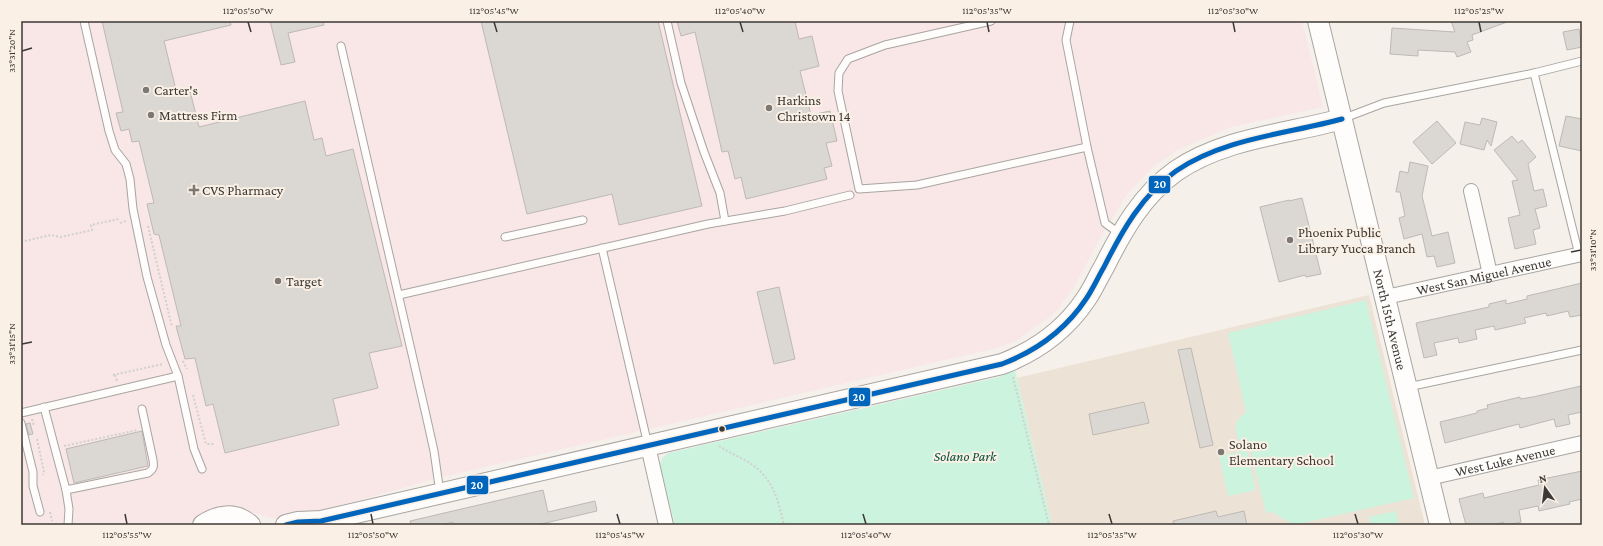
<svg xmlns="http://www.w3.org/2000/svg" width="1603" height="546" viewBox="0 0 1603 546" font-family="'Crimson Pro',serif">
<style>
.commercial{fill:#f8e7e6}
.built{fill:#ede2d6}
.green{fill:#ccf3dd}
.building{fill:#dbd7d3;stroke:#bdb9b4}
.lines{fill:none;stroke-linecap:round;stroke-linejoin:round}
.lane-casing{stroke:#a8a5a0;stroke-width:9}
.street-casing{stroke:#a8a5a0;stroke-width:16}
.secondary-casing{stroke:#a8a5a0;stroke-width:22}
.path{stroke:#d1d0cd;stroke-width:2;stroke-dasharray:2 2;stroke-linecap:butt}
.lane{stroke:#fefdfc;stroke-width:7}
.street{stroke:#fefdfc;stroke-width:14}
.secondary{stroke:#fefdfc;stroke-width:20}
.bus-1-casing{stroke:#faf0e5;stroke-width:8}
.bus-1{stroke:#0065bd;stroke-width:5}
.ticks{fill:none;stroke:#3c3834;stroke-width:1.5}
.poi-dot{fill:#7d7874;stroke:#faf0e5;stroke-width:1.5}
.bus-dot{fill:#3c3834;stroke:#faf0e5;stroke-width:1.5}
.labels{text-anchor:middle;stroke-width:4;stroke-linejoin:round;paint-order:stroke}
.poi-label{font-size:14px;fill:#3c3834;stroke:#faf0e5;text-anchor:start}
.street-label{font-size:14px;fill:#3c3834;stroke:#faf0e5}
.park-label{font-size:14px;font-style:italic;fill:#004f37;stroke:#faf0e5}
.line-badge{stroke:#faf0e5;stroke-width:1.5}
.badge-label{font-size:11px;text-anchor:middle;font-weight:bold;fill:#fff}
.neatline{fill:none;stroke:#3c3834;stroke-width:1.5}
.ticks-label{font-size:10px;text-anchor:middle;fill:#3c3834}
</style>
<rect width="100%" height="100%" fill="#f5f0ea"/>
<polygon class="commercial" points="21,21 1302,21 1323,107 1231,127 1177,150 1153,167 1127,194 1099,240 1073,289 1057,310 1048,318 1016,341 997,348 442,477 285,521 243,511 184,525 21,525"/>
<polygon class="built" points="1369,295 1425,525 1052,525 1017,378"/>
<g class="green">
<path d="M 1366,300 L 1414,498 L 1294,525 L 1272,512 L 1266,513 L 1248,440 L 1238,441 C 1235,426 1233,422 1246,412 L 1228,333 Z"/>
<polygon points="1015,370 1052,525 675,525 660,464 663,457 669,453 999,377"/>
<polygon points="1247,450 1256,490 1228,496 1219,456"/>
<polygon points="1396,511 1399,525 1371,525 1369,517"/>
</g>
<g class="building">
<polygon points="102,21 230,21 231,25 164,41 176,90 189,87 199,127 305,101 314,140 322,138 326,156 353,149 402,346 369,353 378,388 333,399 339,425 225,453 213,404 206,406 195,358 185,359 176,326 181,326 159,235 154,234 147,204 154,203 139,141 132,142 129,129 121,131 116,113 123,112"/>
<polygon points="270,21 323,21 324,25 288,33 295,62 281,65"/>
<polygon points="481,21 658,21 702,206 619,225 612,194 527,214"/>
<polygon points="677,21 795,21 799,39 812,36 819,66 800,71 811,115 830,111 837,141 826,143 832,166 824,168 827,179 746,199 741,177 735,179 728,151 722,152 695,32 681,36"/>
<polygon points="1451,21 1507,21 1507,22 1472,35 1473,40 1467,42 1471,52 1457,57 1455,52 1418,50 1418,56 1390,54 1392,28 1455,32"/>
<polygon points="1579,29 1582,47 1567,50 1563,32"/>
<polygon points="1566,116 1582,119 1582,151 1559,146"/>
<polygon points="1482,118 1497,122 1491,146 1487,140 1484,150 1460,144 1465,122 1480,125"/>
<polygon points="1437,121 1456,143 1432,164 1413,142"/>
<polygon points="1512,136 1518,143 1522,140 1536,157 1528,164 1534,191 1543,189 1547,206 1535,209 1540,228 1533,230 1536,244 1515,249 1508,218 1520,215 1512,181 1518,180 1494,150"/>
<polygon points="1410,162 1428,166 1422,196 1432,236 1448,232 1455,263 1437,267 1434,256 1427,257 1422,234 1404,239 1399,218 1405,216 1400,192 1396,192 1400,171 1408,173"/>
<polygon points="1302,198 1321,274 1306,277 1305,275 1279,282 1260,207 1289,200 1289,201"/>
<polygon points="1582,283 1582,315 1570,317 1568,311 1547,316 1546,313 1524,318 1526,323 1495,330 1494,326 1475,330 1477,339 1459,343 1458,338 1434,343 1437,355 1424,358 1416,323 1489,307 1489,304 1506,300 1506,304 1527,299 1527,296"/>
<polygon points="779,287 795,359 774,364 757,292"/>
<polygon points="1191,348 1213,445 1200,448 1178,350"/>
<polygon points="1581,386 1582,412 1568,415 1570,424 1556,427 1554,419 1520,428 1519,424 1445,443 1440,422 1477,413 1477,411 1488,408 1487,405 1520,397 1520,399 1533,397"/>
<polygon points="1144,402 1149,423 1093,435 1089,414"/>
<polygon points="30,423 33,434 29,435 26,424"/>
<polygon points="142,431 148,466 74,483 66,449"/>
<polygon points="1582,471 1582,499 1569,502 1570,504 1539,511 1538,506 1519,510 1521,522 1507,525 1504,525 1503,522 1493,525 1466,525 1459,499 1483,493 1484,498 1539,485 1538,480"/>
<polygon points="543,490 548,512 595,501 597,511 537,525 453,525 453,522 441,525 411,525 410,521"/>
<polygon points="1216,511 1218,517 1244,511 1247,525 1174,525 1173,521"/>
</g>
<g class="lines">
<g class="lane-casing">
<g id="lane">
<polyline points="84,21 109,131 115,150 126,164 130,179 133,209 147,277 166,345 178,376 194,449 202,469"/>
<polyline points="667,21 681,83 704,152 720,193 725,221"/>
<polyline points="991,21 885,45 848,59 839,73 838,91 859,189 917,185 1087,147"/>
<polyline points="1070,21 1066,40 1087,147 1105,223 1120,234"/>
<polyline points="341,46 426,415 434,451 440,493"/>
<polyline points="1534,73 1579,255"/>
<polyline points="1342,119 1384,103 1534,73 1582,61"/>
<polyline points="505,237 583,220"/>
<polyline points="602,248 648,445"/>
<polyline points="399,295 708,224 785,211 850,195"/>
<polyline points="1408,387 1582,350"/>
<polyline points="44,407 66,490 69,509 68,525"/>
<polyline points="21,413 178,376"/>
<polyline points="21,423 33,472 33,486 40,512"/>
<path d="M 66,490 L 148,473 C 154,469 154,466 153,460 L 142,409"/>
</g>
</g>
<g class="street-casing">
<g id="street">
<polyline points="1471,191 1490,274"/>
<path id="s1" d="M 1386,297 L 1582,254"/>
<polyline points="648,446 666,525"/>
<path id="s2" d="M 1429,478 L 1582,443"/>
</g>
</g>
<g class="secondary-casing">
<g id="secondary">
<path id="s3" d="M 1318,21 L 1440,525"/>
<path d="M 203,525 C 218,515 235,512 250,525"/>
<path d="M 286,525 L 298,522 L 321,521 L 1002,364 C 1036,351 1066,329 1086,299 C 1093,289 1098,277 1104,267 C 1122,231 1142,195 1176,171 C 1224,138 1287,134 1342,119"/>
</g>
</g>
<g class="path">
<polyline points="120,223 126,221"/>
<polyline points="148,226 172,327"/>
<polyline points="21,242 51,235 61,237 92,230 91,225 119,219"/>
<polyline points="183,361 187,369"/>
<polyline points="113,375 163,364"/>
<polyline points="115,375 117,381"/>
<polyline points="1013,377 1049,525"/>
<polyline points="193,395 206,444 215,444"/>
<polyline points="32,419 34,426"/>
<polyline points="37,439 44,472 43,475"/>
<polyline points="64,446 138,430"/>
<path d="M 719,446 C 729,453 741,457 751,464 C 774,479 778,501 784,525"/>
<polyline points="50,512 52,521"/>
</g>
<use href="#lane" class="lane"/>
<use href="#street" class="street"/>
<use href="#secondary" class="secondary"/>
<g class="bus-1-casing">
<path id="bus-1" d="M 286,525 L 298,522 L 321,521 L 1002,364 C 1036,351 1066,329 1086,299 C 1093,289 1098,277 1104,267 C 1122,231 1142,195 1176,171 C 1224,138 1287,134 1342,119"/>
</g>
<use href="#bus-1" class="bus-1"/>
</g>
<path class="ticks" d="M 248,22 L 251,32M 494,22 L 497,32M 740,22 L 743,32M 987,22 L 989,32M 1233,22 L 1235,32M 1479,22 L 1481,32M 22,51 L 32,48M 1571,252 L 1581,250M 22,344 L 32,342M 125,514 L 127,524M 371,514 L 373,524M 617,514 L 620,524M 863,514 L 866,524M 1109,514 L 1112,524M 1355,514 L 1358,524"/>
<g class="poi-dot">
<circle cx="146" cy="90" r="4"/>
<circle cx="769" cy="108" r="4"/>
<circle cx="151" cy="115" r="4"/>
<path d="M192 184h4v4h4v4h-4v4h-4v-4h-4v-4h4z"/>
<circle cx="1290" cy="240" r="4"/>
<circle cx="278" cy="281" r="4"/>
<circle cx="1221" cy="452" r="4"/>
</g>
<circle class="bus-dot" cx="722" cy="429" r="3.5"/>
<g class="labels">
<g class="poi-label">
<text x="154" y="95">Carter's</text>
<text x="777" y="105">Harkins<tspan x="777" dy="16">Christown 14</tspan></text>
<text x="159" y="120">Mattress Firm</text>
<text x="202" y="195">CVS Pharmacy</text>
<text x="1298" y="237">Phoenix Public<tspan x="1298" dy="16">Library Yucca Branch</tspan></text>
<text x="286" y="286">Target</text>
<text x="1229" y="449">Solano<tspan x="1229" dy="16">Elementary School</tspan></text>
</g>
<g class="street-label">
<text dy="5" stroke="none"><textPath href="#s1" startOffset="100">West San Miguel Avenue</textPath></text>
<text dy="5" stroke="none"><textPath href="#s3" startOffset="307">North 15th Avenue</textPath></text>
<text dy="5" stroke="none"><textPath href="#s2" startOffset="78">West Luke Avenue</textPath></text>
</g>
<g class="park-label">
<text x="965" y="461">Solano Park</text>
</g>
</g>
<g class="line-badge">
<rect x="1148" y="175" width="23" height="19" rx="4" fill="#0065bd"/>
<rect x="848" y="387" width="23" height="20" rx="4" fill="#0065bd"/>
<rect x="466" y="475" width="23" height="20" rx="4" fill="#0065bd"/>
</g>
<g class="badge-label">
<text x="1160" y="188">20</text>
<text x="859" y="401">20</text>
<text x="477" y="489">20</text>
</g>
<rect width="1603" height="546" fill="none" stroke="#faf0e5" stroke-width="44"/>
<g transform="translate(1545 488) rotate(346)" stroke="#faf0e5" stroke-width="3" paint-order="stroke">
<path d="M0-3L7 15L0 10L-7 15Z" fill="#3c3834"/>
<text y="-6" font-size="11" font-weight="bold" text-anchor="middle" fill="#3c3834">N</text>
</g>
<rect x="22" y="22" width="1559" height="502" class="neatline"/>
<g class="ticks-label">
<text x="248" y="14">112°05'50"W</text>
<text x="494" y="14">112°05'45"W</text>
<text x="740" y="14">112°05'40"W</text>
<text x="987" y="14">112°05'35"W</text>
<text x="1233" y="14">112°05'30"W</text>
<text x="1479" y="14">112°05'25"W</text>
<text transform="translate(11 51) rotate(-90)" y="4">33°31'20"N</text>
<text transform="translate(1592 250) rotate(-90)" y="4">33°31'10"N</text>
<text transform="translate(11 344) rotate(-90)" y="4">33°31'15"N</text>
<text x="127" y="538">112°05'55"W</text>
<text x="373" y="538">112°05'50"W</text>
<text x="620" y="538">112°05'45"W</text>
<text x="866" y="538">112°05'40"W</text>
<text x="1112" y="538">112°05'35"W</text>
<text x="1358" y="538">112°05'30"W</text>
</g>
</svg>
